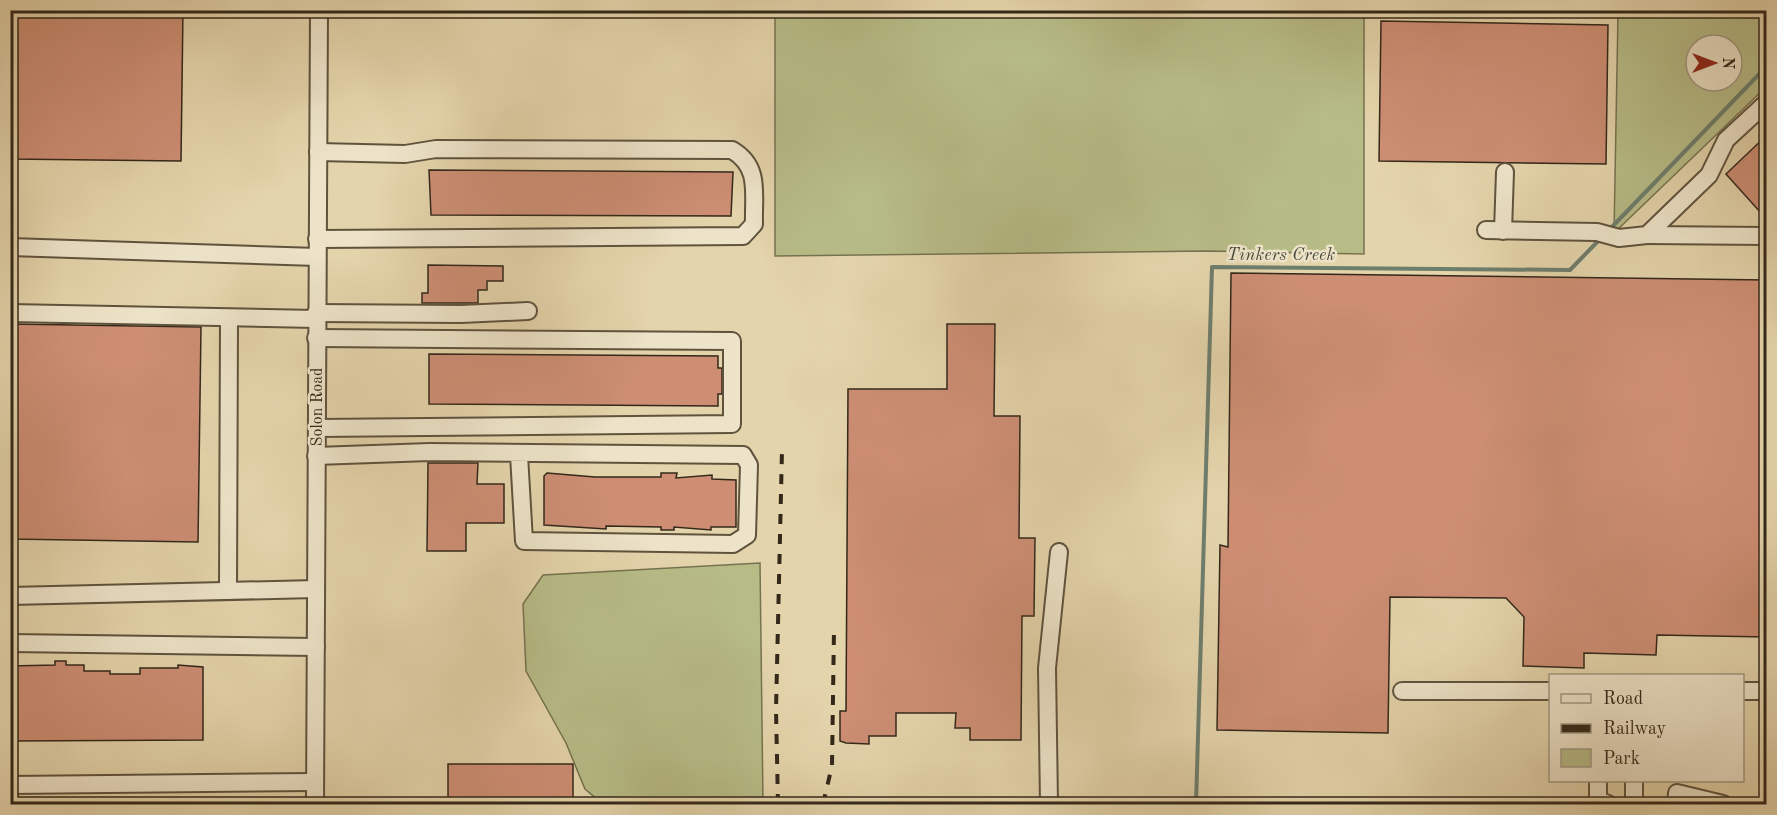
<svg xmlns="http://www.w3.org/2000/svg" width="1777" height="815" viewBox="0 0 1777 815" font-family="'Old Standard TT',serif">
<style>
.green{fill:#b7bc87;stroke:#757250;stroke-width:1.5;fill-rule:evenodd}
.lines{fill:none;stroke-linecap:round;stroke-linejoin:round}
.stream{stroke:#6e7e6d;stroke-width:4}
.building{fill:#cd8e74;stroke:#33281a;stroke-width:1.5}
.minor-casing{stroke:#5f533e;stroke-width:20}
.minor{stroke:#ede3c8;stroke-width:16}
.rail{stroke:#33281a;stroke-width:4;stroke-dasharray:10 10;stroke-linecap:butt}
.labels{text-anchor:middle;stroke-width:5;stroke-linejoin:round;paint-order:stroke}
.street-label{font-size:16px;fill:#33281a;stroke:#ede3c8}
.water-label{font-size:18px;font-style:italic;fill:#4c4c3d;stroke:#ede3c8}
</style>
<rect width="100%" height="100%" fill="#e4d4ab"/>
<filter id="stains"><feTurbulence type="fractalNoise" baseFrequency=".00333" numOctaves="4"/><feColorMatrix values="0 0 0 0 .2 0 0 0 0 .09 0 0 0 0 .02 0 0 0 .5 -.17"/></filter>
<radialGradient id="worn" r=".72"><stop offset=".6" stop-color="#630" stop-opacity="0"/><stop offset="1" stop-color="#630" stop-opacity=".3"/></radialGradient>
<g class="green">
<polygon points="775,11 1364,11 1364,254 1207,251 775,256"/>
<path d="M 1618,14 L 1766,18 L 1766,87 L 1614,233 ZM 1696,45 L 1732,45 L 1732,81 L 1696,81 Z"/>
<polygon points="760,563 763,804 603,804 585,789 566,743 526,671 523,604 543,575"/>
</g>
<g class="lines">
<g class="stream">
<polyline points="1609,230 1766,67"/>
<polyline points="1196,804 1212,267 1570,270 1602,237"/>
</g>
</g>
<g class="building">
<polygon points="10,10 183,10 181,161 10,159"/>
<polygon points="1381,21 1608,25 1606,164 1379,161"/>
<polygon points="1767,135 1767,208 1761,213 1726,174"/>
<polygon points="429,170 733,172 731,216 431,215"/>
<polygon points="428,265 503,266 503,281 487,281 487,290 478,290 478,303 422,303 422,293 428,293"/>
<polygon points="1231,273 1767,280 1767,637 1657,635 1656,655 1584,653 1584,668 1523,666 1524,617 1506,598 1390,597 1388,733 1217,730 1220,545 1228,547"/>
<polygon points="10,324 201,327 198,542 10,539"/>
<polygon points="947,324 995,324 994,416 1020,416 1019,538 1035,538 1034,616 1022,616 1021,740 970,740 970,728 955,728 956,713 896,713 896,736 869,736 869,744 846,743 840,741 840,711 846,711 848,389 947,389"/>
<polygon points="429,354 718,356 718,368 722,368 722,394 718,394 718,406 429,404"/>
<polygon points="428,463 478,463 477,484 504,484 504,523 466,523 466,551 427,551"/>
<polygon points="547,473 595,477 661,477 661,473 677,473 676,478 712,475 712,479 736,480 736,527 711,527 711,530 674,527 674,530 661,530 661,527 606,526 606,529 544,525 544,476"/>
<polygon points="55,661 66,661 66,665 84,665 84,671 110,671 110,674 140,674 140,668 178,668 178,665 203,667 203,740 10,741 10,666 55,665"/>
<rect x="448" y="764" width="125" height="40"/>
</g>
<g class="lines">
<g class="minor-casing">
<g id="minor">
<polyline points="1486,230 1597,232 1619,238 1647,235 1709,175 1726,140 1766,103"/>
<polyline points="1503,231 1505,172"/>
<polyline points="1647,235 1766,236"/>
<path d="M 317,239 L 743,236 L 754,224 C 753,194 761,167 732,150 L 436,149 L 405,154 L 318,152"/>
<polyline points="10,247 317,257"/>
<polyline points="10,313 316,319"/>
<polyline points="316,313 461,314 528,311"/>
<polyline points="316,338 732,341 732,424 317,428"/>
<polyline points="316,456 430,452 743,455 749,465 747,535 733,544 524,541 519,455"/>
<polyline points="228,591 229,318"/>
<polyline points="10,596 316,589"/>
<polyline points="10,643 316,647"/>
<polyline points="1402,691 1550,691"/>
<polyline points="1742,691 1766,691"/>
<polyline points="1598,780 1598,800 1608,804"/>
<polyline points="1634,780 1634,804"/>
<polyline points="10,785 315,782"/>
<polyline points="315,804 319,10"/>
<polyline points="1049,804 1047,668 1059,552"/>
<polyline points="1676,804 1677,793 1723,804"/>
</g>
</g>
<use href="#minor" class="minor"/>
<g class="rail">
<polyline points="778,804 776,710 782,450"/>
<polyline points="823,804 832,766 834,629"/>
</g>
</g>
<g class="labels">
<g class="street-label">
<text transform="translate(316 407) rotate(-90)" y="6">Solon Road</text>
</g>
<g class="water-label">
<text x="1281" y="260">Tinkers Creek</text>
</g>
</g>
<rect width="1777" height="815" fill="none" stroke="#e4d4ab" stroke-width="36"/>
<rect x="12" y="12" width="1753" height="791" fill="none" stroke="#33281a" stroke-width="3"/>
<rect x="18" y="18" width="1741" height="779" fill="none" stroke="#33281a" stroke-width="1.5"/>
<rect x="1549" y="674" width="195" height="108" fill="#ede3c8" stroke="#a39882" stroke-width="1.5"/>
<rect x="1561" y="694" width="30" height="9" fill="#ede3c8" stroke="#a39882" stroke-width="1.5"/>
<text x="1603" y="704" font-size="18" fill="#33281a">Road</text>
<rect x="1561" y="724" width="30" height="9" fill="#33281a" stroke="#a39882" stroke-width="1.5"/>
<text x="1603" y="734" font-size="18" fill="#33281a">Railway</text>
<rect x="1561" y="749" width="30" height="18" fill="#b7bc87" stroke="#a39882" stroke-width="1.5"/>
<text x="1603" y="764" font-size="18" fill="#33281a">Park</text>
<g transform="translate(1714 63) rotate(90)"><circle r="28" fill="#ede3c8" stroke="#a39882" stroke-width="1.5"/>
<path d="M0-4.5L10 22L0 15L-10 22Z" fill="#8f2418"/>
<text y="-9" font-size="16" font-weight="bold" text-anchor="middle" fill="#33281a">N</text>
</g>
<rect width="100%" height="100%" filter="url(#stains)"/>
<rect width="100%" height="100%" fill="url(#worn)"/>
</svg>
